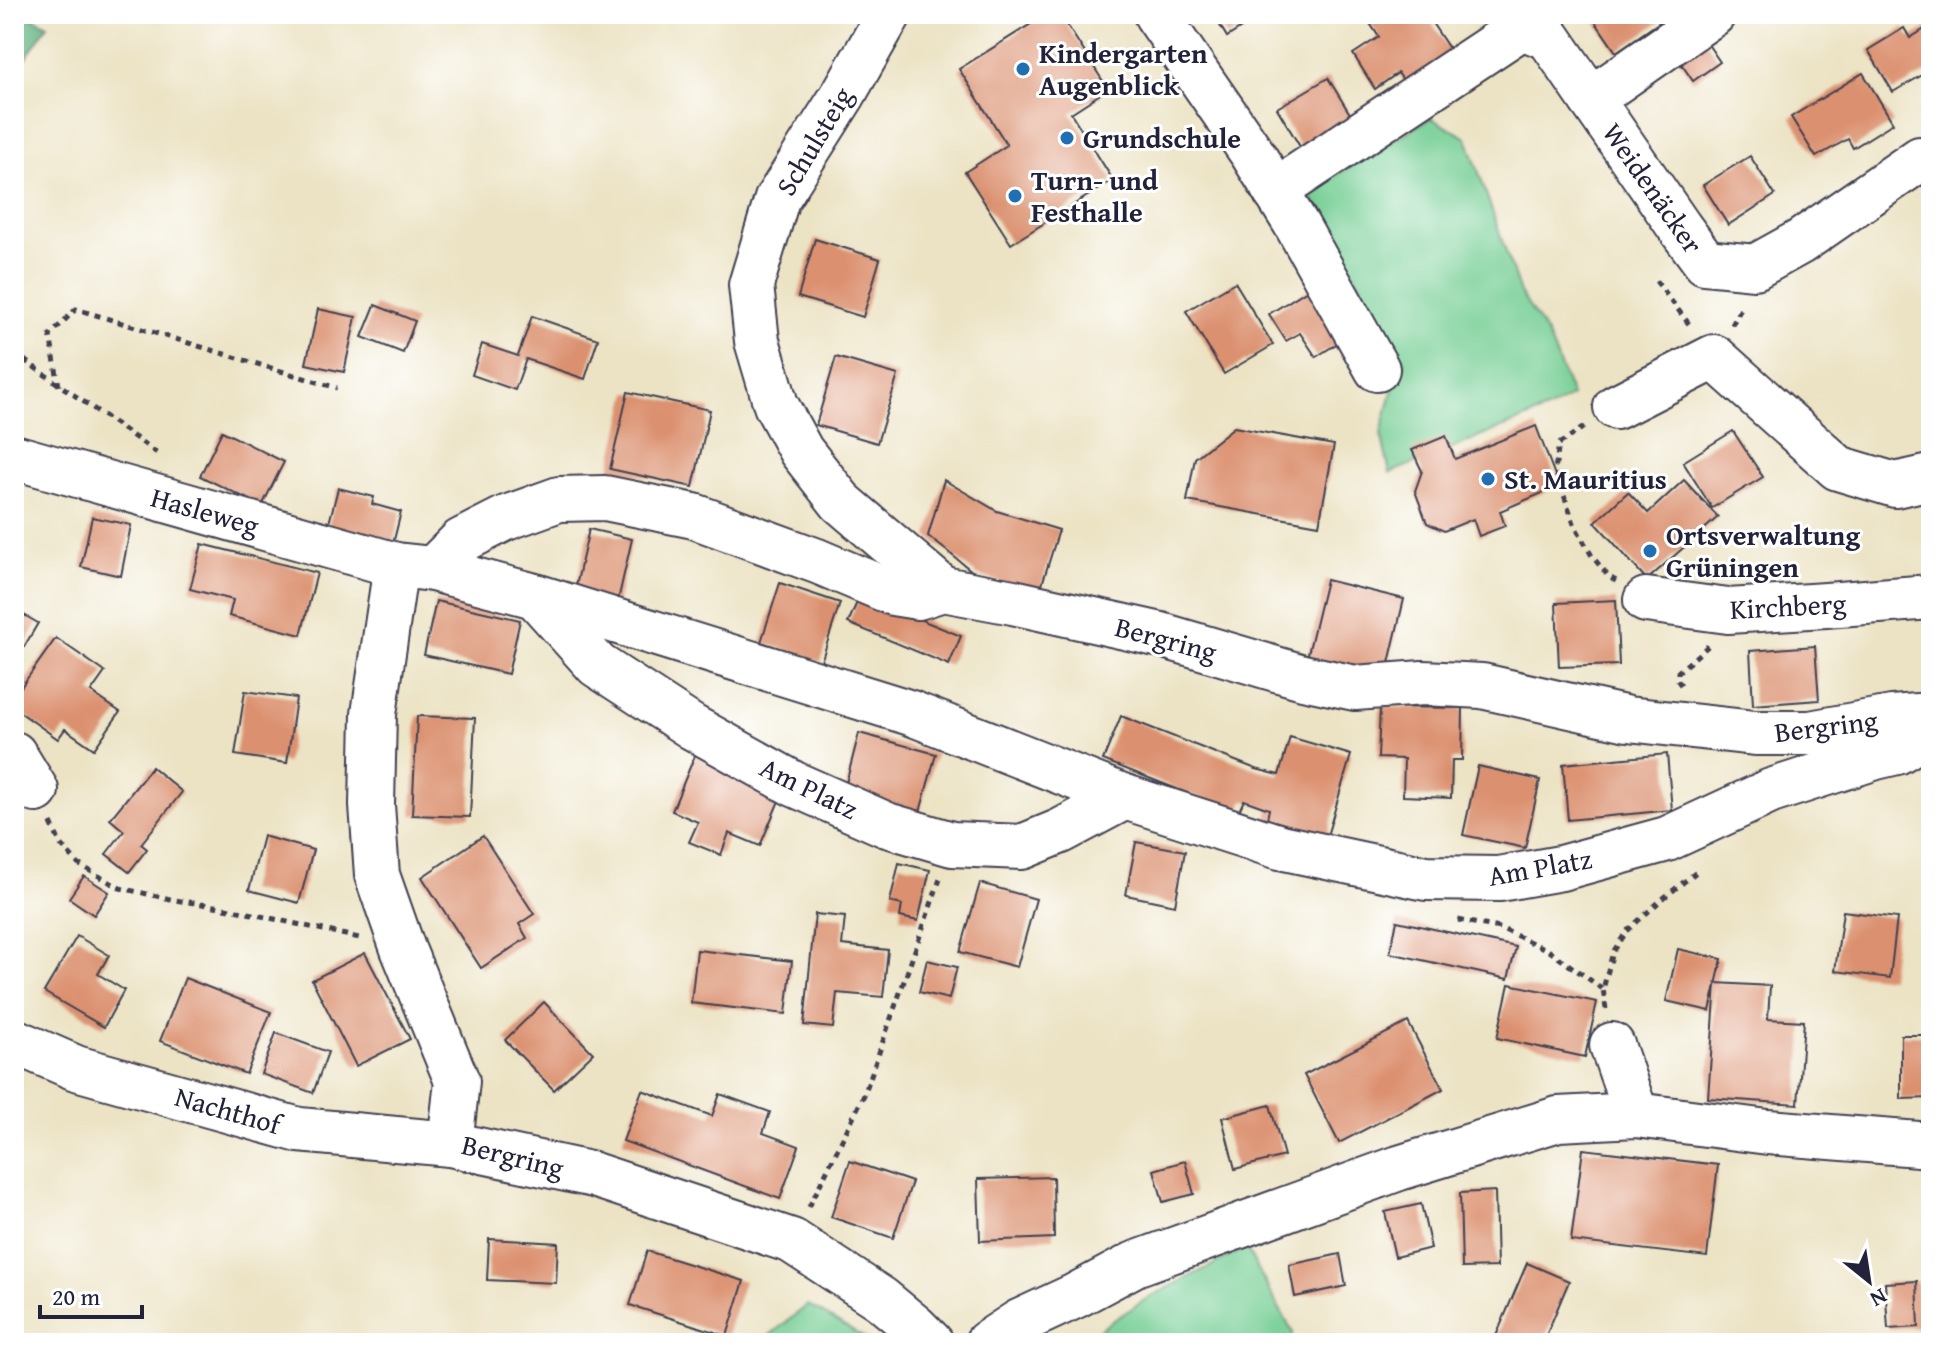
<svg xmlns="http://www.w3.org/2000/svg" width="1945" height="1357" viewBox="0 0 1945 1357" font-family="'Gentium Book Plus',serif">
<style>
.green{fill:#77cf95;stroke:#4c7868;stroke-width:2}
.forest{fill:#61b27e;stroke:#426a5c;stroke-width:2}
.building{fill:#db9170}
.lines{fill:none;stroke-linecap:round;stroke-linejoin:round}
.minor-casing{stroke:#403f50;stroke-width:48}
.path{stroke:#403f50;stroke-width:5;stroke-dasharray:6 6;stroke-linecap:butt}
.minor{stroke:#fff;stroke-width:44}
.poi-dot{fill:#1f6fb2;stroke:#fff;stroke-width:3}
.labels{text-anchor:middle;stroke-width:6;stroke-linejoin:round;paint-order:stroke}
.poi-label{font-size:28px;font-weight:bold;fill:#22223b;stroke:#fff;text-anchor:start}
.street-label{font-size:28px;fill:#22223b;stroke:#fff}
</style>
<rect width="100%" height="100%" fill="#fff"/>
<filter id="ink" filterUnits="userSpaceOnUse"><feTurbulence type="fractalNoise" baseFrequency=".0125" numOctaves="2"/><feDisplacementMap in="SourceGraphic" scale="16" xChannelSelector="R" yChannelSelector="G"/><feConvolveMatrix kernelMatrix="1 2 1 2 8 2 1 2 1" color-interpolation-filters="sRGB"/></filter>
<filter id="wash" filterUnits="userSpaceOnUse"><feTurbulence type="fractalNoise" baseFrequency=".006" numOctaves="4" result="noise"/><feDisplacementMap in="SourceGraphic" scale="32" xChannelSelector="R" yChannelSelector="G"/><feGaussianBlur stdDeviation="1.8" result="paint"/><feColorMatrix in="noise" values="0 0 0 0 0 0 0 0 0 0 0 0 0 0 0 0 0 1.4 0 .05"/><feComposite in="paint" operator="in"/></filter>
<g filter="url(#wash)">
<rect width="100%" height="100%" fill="#ece3c4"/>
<g class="green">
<polygon points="1431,118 1467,138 1520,293 1548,336 1572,396 1549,409 1390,473 1381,434 1394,384 1405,365 1309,192"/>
<polygon points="1246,1248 1293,1333 1292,1343 1084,1343 1082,1341 1146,1299"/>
<polygon points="808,1305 873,1343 760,1343"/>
</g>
<polygon class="forest" points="14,14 25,14 48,25 14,75"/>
<g id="blocks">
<g class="building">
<polygon points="1047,14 1060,14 1108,89 1071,113 1113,180 1011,244 965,172 1007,145 959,69"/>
<polygon points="1213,14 1263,14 1227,37"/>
<polygon points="1375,14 1400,14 1402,17 1406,14 1426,14 1452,53 1406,84 1398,73 1375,89 1353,54 1379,37 1367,19"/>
<polygon points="1590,14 1660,14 1664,19 1616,52"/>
<polygon points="1931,25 1931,70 1893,92 1868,50 1904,28 1910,38"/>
<polygon points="1703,37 1720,62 1693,81 1676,56"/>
<polygon points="1863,73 1893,123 1853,148 1848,139 1816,157 1791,117"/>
<polygon points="1328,78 1353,119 1302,150 1277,108"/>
<polygon points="1750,156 1775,195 1728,225 1703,185"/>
<polygon points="815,239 880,259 863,317 798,297"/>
<polygon points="1235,282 1273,345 1224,374 1186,311"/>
<polygon points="1309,289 1341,341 1316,357 1300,333 1286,341 1269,314"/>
<polygon points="375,305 415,321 403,353 362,337"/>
<polygon points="318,309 356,317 344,372 306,364"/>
<polygon points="532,316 598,339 585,379 526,359 515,390 472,375 482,344 518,356"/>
<polygon points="836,357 898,375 877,443 816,425"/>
<polygon points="628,392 710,410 693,487 610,469"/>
<polygon points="1536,426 1559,486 1500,511 1505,526 1479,536 1473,519 1444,531 1427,523 1415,491 1422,471 1412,450 1446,436 1455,459"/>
<polygon points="1234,427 1334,445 1319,525 1187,501 1195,458"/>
<polygon points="222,431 284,462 262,506 200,476"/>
<polygon points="1733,431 1763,477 1712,508 1683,462"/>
<polygon points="944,480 997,511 1059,530 1039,594 977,575 928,536"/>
<polygon points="1684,480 1718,517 1647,580 1595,522 1628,492 1648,513"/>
<polygon points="338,488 374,497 372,504 401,512 393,544 328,527"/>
<polygon points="92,517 131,525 121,576 81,567"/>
<polygon points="589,529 632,539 617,605 574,595"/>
<polygon points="202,544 317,573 301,635 229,616 233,600 190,589"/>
<polygon points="1326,580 1404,599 1385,680 1306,662"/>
<polygon points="780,583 840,603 821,662 761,642"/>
<polygon points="860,595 961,636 949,665 848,623"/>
<polygon points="1616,600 1619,665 1559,667 1556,603"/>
<polygon points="436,601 520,620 508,674 424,655"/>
<polygon points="17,611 38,623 24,647 14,642 14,617"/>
<polygon points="56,638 105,672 91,692 120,712 94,749 65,729 58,739 14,708 14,697"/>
<polygon points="1815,646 1819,700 1753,705 1750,651"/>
<polygon points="245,691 296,698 287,763 235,755"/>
<polygon points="1380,707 1463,708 1462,760 1452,760 1451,798 1403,796 1404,759 1378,758"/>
<polygon points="417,716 475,718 470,817 412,815"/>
<polygon points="1121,716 1256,769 1279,775 1290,737 1351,755 1327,836 1267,819 1269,809 1244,800 1238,813 1103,760"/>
<polygon points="859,733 936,754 920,812 844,791"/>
<polygon points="697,750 744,770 740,780 781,796 760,846 729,833 721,855 689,842 698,822 672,811"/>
<polygon points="1667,754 1672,810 1568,820 1563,764"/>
<polygon points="1478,766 1540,780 1525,848 1463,835"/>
<polygon points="152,767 182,792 141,844 147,849 129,872 106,854 124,831 110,819"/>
<polygon points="263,836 313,850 299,903 249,890"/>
<polygon points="483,836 534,914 519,924 527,938 481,968 422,877"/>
<polygon points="1136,842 1185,851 1175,905 1126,895"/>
<polygon points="899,863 930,870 918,921 900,917 902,905 890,902"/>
<polygon points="84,876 109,892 94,915 69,898"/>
<polygon points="980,883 1036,899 1017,967 960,952"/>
<polygon points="1843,911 1897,918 1890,978 1835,971"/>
<polygon points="815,914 845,917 842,945 888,950 883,997 837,993 833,1028 804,1025"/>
<polygon points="1397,921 1516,947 1508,979 1390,953"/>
<polygon points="77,936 109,955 98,974 124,990 104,1027 44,992"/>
<polygon points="1678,949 1722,959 1710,1011 1666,1001"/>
<polygon points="697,950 792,961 786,1014 691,1003"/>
<polygon points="365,953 410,1039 356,1066 312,980"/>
<polygon points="927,960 957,967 949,999 919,992"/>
<polygon points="185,978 271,1012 246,1074 160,1041"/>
<polygon points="1716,983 1770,986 1768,1019 1804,1021 1798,1104 1708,1098"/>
<polygon points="1509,984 1597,1002 1585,1057 1497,1038"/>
<polygon points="544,1002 593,1053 554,1090 505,1040"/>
<polygon points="1408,1022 1443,1089 1339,1143 1304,1075"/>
<polygon points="276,1033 328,1052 313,1093 261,1074"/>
<polygon points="1901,1035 1931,1035 1931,1098 1901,1099"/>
<polygon points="642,1090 712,1116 720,1094 770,1112 763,1133 799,1146 780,1199 623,1141"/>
<polygon points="1270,1105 1284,1156 1235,1169 1222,1118"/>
<polygon points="1583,1149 1718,1165 1707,1257 1571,1241"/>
<polygon points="850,1161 912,1182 893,1238 831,1217"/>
<polygon points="1185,1161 1194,1194 1163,1202 1154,1170"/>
<polygon points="1053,1177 1054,1238 980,1241 978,1179"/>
<polygon points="1495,1191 1497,1267 1462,1268 1460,1193"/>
<polygon points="1421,1204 1431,1248 1395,1257 1385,1212"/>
<polygon points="489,1239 558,1243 556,1283 487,1280"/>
<polygon points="647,1251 744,1281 727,1336 630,1305"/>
<polygon points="1340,1254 1346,1286 1295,1297 1289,1265"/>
<polygon points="1527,1263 1569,1281 1543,1343 1493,1343"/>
<polygon points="1917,1281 1919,1327 1888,1329 1885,1283"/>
</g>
</g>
</g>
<g filter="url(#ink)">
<use href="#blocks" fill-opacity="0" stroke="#403f50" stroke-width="2"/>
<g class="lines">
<g class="minor-casing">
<g id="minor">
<polyline points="889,14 843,95 777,199 751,285 757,341 776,405 801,451 841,502 943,589"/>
<polyline points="1156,14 1252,153 1296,224 1377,369"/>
<polyline points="1591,99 1713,14"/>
<polyline points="1275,191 1522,27 1549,38 1680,228 1705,262 1755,267 1800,242 1920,159 1931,160"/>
<polyline points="1616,407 1714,357 1838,468 1895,485 1931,477"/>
<polyline points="14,457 396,565 433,569 535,596 911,713 1125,797 1280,847 1426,878 1499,879 1561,868 1667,839 1771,791 1876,757 1897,752 1917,740 1930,716"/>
<polyline points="396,565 374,714 372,805 377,875 403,949 457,1081 450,1144"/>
<polyline points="433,569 461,541 506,518 559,499 605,498 694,516 817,561 893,593 918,597 943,589 1013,602 1161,635 1303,677 1355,688 1423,683 1482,686 1628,719 1755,733 1810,733 1892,718 1931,715"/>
<polyline points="537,598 597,665 692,727 794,784 887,825 952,844 1022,847 1061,831 1125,797"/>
<polyline points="1646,600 1728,611 1826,605 1931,597"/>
<polyline points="14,754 36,790"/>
<polyline points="14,1041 76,1068 299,1130 450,1144 594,1175 792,1241 881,1299 915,1327 931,1343"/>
<polyline points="1612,1045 1636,1115"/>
<polyline points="987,1343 1019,1322 1075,1296 1135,1264 1399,1168 1558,1119 1636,1115 1768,1132 1931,1145"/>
</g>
</g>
<g class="path">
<polyline points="1656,281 1692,328"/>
<polyline points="1732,325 1743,305"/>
<polyline points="14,353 160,455"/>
<polyline points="59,386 50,335 76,309 337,388"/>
<polyline points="1584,427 1559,444 1555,470 1575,526 1592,556 1609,577 1616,581"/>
<polyline points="1681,685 1678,681 1678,672 1708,646"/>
<polyline points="51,823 61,845 78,864 120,888 175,900 221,907 359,938"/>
<polyline points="1458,920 1500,928 1548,950 1603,989"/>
<polyline points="1606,1009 1603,989 1613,952 1627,931 1661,900 1699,870"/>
<polyline points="809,1207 864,1095 940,879"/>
</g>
<use href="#minor" class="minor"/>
</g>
</g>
<g class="poi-dot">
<circle cx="1023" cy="69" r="8"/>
<circle cx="1067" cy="138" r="8"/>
<circle cx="1015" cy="196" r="8"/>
<circle cx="1488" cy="479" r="8"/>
<circle cx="1650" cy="551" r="8"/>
</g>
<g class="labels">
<g class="poi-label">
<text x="1039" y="63">Kindergarten<tspan x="1039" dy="32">Augenblick</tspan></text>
<text x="1083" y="148">Grundschule</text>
<text x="1031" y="190">Turn- und<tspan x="1031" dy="32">Festhalle</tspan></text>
<text x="1504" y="489">St. Mauritius</text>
<text x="1666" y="545">Ortsverwaltung<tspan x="1666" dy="32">Grüningen</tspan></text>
</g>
<g class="street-label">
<text transform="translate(814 141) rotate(-59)" y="10">Schulsteig</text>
<text transform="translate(1653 188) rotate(55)" y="10">Weidenäcker</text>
<text transform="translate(205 511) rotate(16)" y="10">Hasleweg</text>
<text transform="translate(1788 606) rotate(-3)" y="10">Kirchberg</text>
<text transform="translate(1166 639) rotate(15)" y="10">Bergring</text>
<text transform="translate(1826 726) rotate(-7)" y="10">Bergring</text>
<text transform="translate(809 788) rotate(26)" y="10">Am Platz</text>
<text transform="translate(1540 867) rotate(-10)" y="10">Am Platz</text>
<text transform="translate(228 1110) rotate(16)" y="10">Nachthof</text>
<text transform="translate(513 1156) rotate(14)" y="10">Bergring</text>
</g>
</g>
<rect width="1945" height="1357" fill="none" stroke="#fff" stroke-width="48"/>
<g transform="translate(1869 1281) rotate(150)" stroke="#ffffff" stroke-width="6" paint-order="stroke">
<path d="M0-6L14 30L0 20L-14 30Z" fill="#22223b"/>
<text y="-12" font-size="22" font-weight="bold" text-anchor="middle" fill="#22223b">N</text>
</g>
<path d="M40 1305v12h102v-12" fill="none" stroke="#22223b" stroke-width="4"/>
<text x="52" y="1305" font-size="24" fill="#22223b" stroke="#ffffff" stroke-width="6" paint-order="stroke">20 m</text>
</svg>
